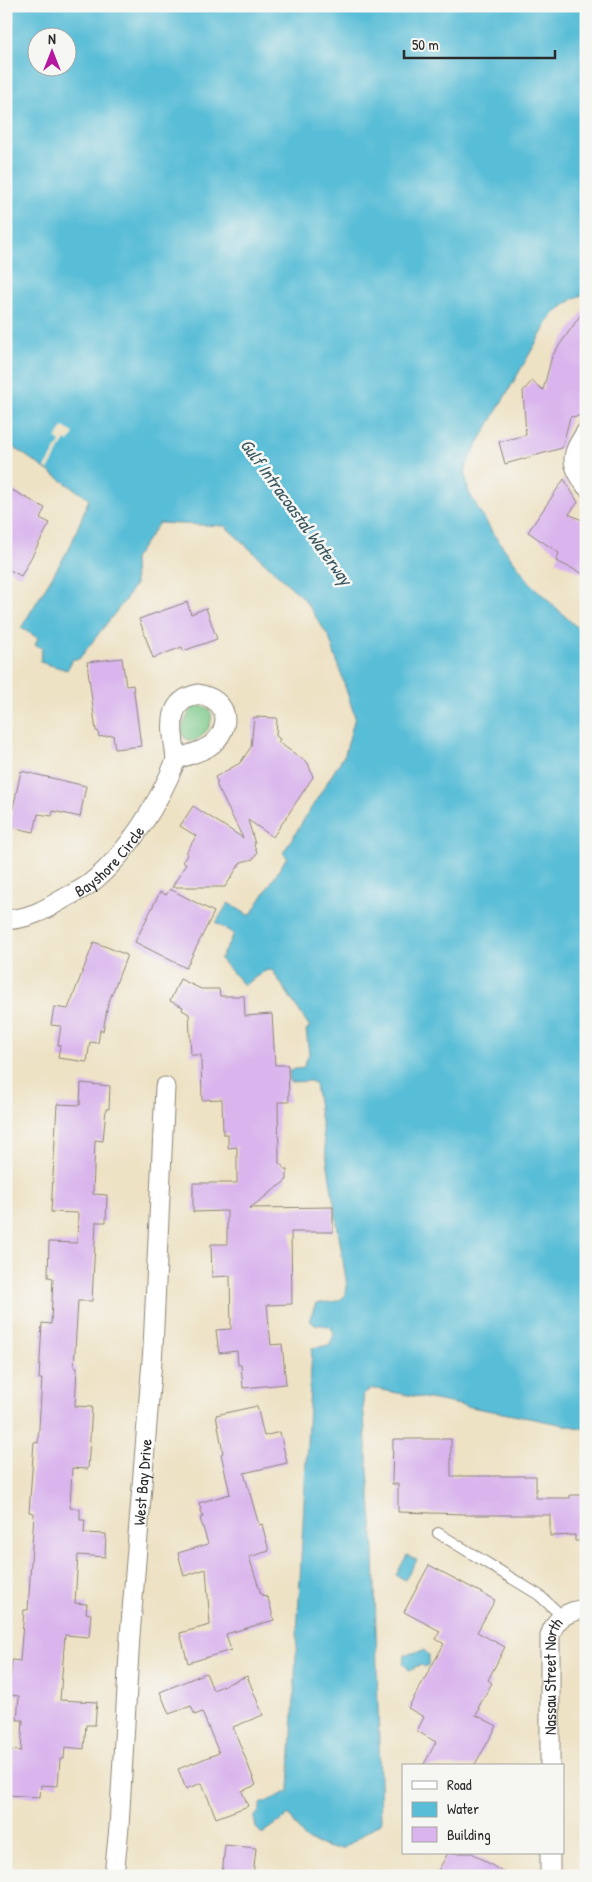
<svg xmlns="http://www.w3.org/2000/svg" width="592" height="1882" viewBox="0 0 592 1882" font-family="'Patrick Hand',sans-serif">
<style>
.green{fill:#78c786;stroke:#527958}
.water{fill:#59bdd7;stroke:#427481;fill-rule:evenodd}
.pier{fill:#eee2c5}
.building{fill:#d9b4ed}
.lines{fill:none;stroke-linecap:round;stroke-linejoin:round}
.service-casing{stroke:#8c8678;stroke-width:12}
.minor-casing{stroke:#8c8678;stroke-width:21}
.service{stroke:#fff;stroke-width:10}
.minor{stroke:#fff;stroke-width:19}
.labels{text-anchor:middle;stroke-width:5;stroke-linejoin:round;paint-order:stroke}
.street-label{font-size:16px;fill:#2b2b2b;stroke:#f6f6f2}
.water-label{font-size:18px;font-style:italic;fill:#39575f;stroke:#f6f6f2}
</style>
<rect width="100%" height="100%" fill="#f6f6f2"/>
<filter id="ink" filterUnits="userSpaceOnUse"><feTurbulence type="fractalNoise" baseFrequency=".02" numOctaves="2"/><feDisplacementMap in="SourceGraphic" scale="10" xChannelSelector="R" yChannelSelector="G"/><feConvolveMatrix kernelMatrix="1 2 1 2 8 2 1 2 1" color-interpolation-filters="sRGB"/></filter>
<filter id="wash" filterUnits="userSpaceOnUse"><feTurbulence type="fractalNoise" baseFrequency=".0096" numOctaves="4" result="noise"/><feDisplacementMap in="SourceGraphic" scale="20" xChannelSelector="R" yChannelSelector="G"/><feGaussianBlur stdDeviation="1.12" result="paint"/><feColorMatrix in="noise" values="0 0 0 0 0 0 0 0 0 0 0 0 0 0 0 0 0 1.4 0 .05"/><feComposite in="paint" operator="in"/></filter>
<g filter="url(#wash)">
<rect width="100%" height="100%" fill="#eee2c5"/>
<path class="green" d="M 196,706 C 225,704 208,741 190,741 L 183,736 L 181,729 L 190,711 Z"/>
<g class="water">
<path d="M 6,6 L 586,6 L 586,293 L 573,299 L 552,315 L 469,459 L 465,473 L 469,493 L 494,535 L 532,585 L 586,636 L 586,1429 L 377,1389 L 371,1389 L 364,1393 L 363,1402 L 374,1551 L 381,1822 L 344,1848 L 330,1848 L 305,1839 L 289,1815 L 262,1834 L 256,1828 L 254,1818 L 259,1811 L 261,1804 L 289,1791 L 312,1348 L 330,1345 L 334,1334 L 331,1327 C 324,1324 316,1326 311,1322 L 310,1318 L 316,1303 C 331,1301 346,1305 347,1286 L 315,1084 L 311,1081 L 290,1082 L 289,1070 L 303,1068 L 309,1054 L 306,1030 L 310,1027 L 272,970 L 265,971 L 244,985 L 220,959 L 234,934 L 216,923 L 228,903 L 250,916 L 287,857 L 283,853 L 345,754 L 355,717 L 329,637 L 304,599 L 225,526 L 159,523 L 134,559 L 135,584 L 125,600 L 79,659 L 73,659 L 67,670 L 40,662 L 42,648 L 35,645 L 38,638 L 21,628 L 70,547 L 89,499 L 6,442 ZM 38,38 L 68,38 L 68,68 L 38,68 Z"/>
<polygon points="407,1555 417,1560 405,1580 396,1575"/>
<polygon points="424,1650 429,1655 429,1665 423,1667 422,1665 414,1667 414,1669 409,1670 403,1663 405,1655"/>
</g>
<polygon class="pier" points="63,427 74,433 69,442 65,440 48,470 45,468 60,442 56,439"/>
<g id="blocks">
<g class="building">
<polygon points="586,307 586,407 580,416 570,417 562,448 505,464 499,442 526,435 523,391 532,381 543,390 552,356"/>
<polygon points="564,479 578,502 569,514 586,522 586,575 556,561 559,553 528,532"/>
<polygon points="12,490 45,508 40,518 50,523 21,576 6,568 6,500"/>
<polygon points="187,602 191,614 206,608 217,639 183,651 182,647 153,658 139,619"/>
<polygon points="122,658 126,686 133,685 141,746 115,749 113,735 99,737 98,731 96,731 87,662"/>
<polygon points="254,717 277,718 276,736 280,739 278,742 308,763 313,777 273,837 248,820 255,844 254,845 257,853 253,859 241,862 225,887 172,887 186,864 182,862 188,854 186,853 196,836 180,826 193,806 243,838 216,784 218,783 215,777 240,763 251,747"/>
<polygon points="21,771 86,786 80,817 53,811 52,816 38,814 34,832 9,827"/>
<polygon points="170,889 214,912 186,968 135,942 160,892 166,895"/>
<polygon points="94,942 127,955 108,1004 103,1031 100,1030 98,1043 90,1042 87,1062 58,1058 60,1045 58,1045 61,1026 51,1025 54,1007 68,1009"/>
<polygon points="180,979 201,989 219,989 220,996 244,996 245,1016 272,1014 275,1065 288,1065 289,1102 278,1102 279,1163 287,1170 287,1180 250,1208 333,1207 333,1232 291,1232 292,1304 267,1305 271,1345 282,1344 286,1384 243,1388 241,1365 238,1365 237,1351 219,1353 216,1330 231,1329 230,1276 212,1277 211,1244 227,1244 227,1211 193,1212 193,1183 237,1183 237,1147 228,1148 228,1134 223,1134 222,1099 202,1100 201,1055 191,1055 189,1014 182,1010 183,1007 170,1001"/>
<polygon points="81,1083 110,1086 109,1109 106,1109 103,1141 95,1140 93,1194 107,1195 106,1222 96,1222 92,1301 78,1301 74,1367 77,1368 75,1406 92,1407 88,1469 72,1468 70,1508 80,1509 80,1520 85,1520 84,1533 106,1534 105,1557 78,1555 75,1603 87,1604 86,1613 91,1614 89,1637 65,1635 60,1700 97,1702 95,1725 86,1725 84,1749 65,1747 64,1759 60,1759 58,1786 41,1785 40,1797 7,1795 10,1750 21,1751 23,1720 17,1720 19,1696 9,1695 12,1660 20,1661 24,1610 28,1610 34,1513 29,1512 34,1442 38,1443 42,1379 39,1379 42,1323 51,1324 53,1278 48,1277 49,1242 77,1243 78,1213 51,1212 57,1104 80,1105"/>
<polygon points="257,1406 264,1436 280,1432 287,1463 244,1473 259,1525 262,1524 269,1551 249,1557 261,1594 268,1598 274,1620 226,1634 231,1650 188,1663 180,1633 210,1625 206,1569 184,1576 178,1553 208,1544 200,1518 203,1517 199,1503 230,1494 221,1454 223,1453 216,1415"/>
<polygon points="393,1439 451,1439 451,1476 536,1476 536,1498 570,1498 570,1495 586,1495 586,1541 575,1541 575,1535 550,1536 550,1515 465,1515 465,1514 398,1512 398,1484 392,1484"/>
<polygon points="429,1565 495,1600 477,1632 505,1647 488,1680 492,1683 478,1708 480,1709 476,1715 497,1726 474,1766 423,1766 436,1742 417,1731 424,1717 408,1708 444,1644 436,1639 440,1631 404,1612"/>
<polygon points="206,1673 213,1690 247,1676 263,1715 233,1727 256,1785 242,1791 248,1806 216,1818 202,1783 186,1789 178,1769 219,1753 202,1712 195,1715 191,1706 169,1714 160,1692"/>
<polygon points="225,1845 256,1848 253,1876 222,1876"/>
<polygon points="448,1853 472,1853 509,1876 435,1876"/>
</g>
</g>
</g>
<g filter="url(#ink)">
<use href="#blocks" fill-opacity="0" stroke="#8c8678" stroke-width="1"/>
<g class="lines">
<g class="service-casing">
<polyline id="service" points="438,1533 539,1595 562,1616"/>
</g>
<g class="minor-casing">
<g id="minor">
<path d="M 586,432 C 570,457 570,461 586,486"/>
<path d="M 198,694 C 209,696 218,700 223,710 C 229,724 220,740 208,747 C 198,753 186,755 176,760 C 174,734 162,702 198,694 Z"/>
<path id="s1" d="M 6,920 C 30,918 43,911 63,899 C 72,894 84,889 92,882 C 128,853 159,803 176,760"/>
<path id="s2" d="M 550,1766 L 550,1636 C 555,1618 567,1611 586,1609"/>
<polyline points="550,1853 550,1876"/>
<path id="s3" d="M 114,1876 L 119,1827 L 130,1636 L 153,1348 L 165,1087"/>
</g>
</g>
<use href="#service" class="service"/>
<use href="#minor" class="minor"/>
</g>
</g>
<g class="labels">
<g class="street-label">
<text dy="6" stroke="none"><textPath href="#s1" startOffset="122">Bayshore Circle</textPath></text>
<text dy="6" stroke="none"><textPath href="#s3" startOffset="395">West Bay Drive</textPath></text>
<text dy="6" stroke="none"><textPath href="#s2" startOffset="90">Nassau Street North</textPath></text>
</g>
<g class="water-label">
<text transform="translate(296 512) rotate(54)" y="6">Gulf Intracoastal Waterway</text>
</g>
</g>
<rect width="592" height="1882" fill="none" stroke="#f6f6f2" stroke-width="25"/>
<rect x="402" y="1764" width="162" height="90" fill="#f6f6f2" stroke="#a5a5a2"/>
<rect x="412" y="1781" width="25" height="8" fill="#ffffff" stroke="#a5a5a2"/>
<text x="447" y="1790" font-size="15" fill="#2b2b2b">Road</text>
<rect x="412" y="1802" width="25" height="15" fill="#59bdd7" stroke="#a5a5a2"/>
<text x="447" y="1814" font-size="15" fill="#2b2b2b">Water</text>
<rect x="412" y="1827" width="25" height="15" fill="#d9b4ed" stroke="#a5a5a2"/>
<text x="447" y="1840" font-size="15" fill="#2b2b2b">Building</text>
<g transform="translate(52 52)"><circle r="24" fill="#f6f6f2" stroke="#a5a5a2"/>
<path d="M0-4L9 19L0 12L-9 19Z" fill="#b5179e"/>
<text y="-8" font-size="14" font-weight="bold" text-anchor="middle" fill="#2b2b2b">N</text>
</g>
<path d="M404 50v8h151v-8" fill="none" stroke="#2b2b2b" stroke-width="2.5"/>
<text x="412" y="50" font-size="15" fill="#2b2b2b" stroke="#f6f6f2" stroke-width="4" paint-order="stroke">50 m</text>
</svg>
